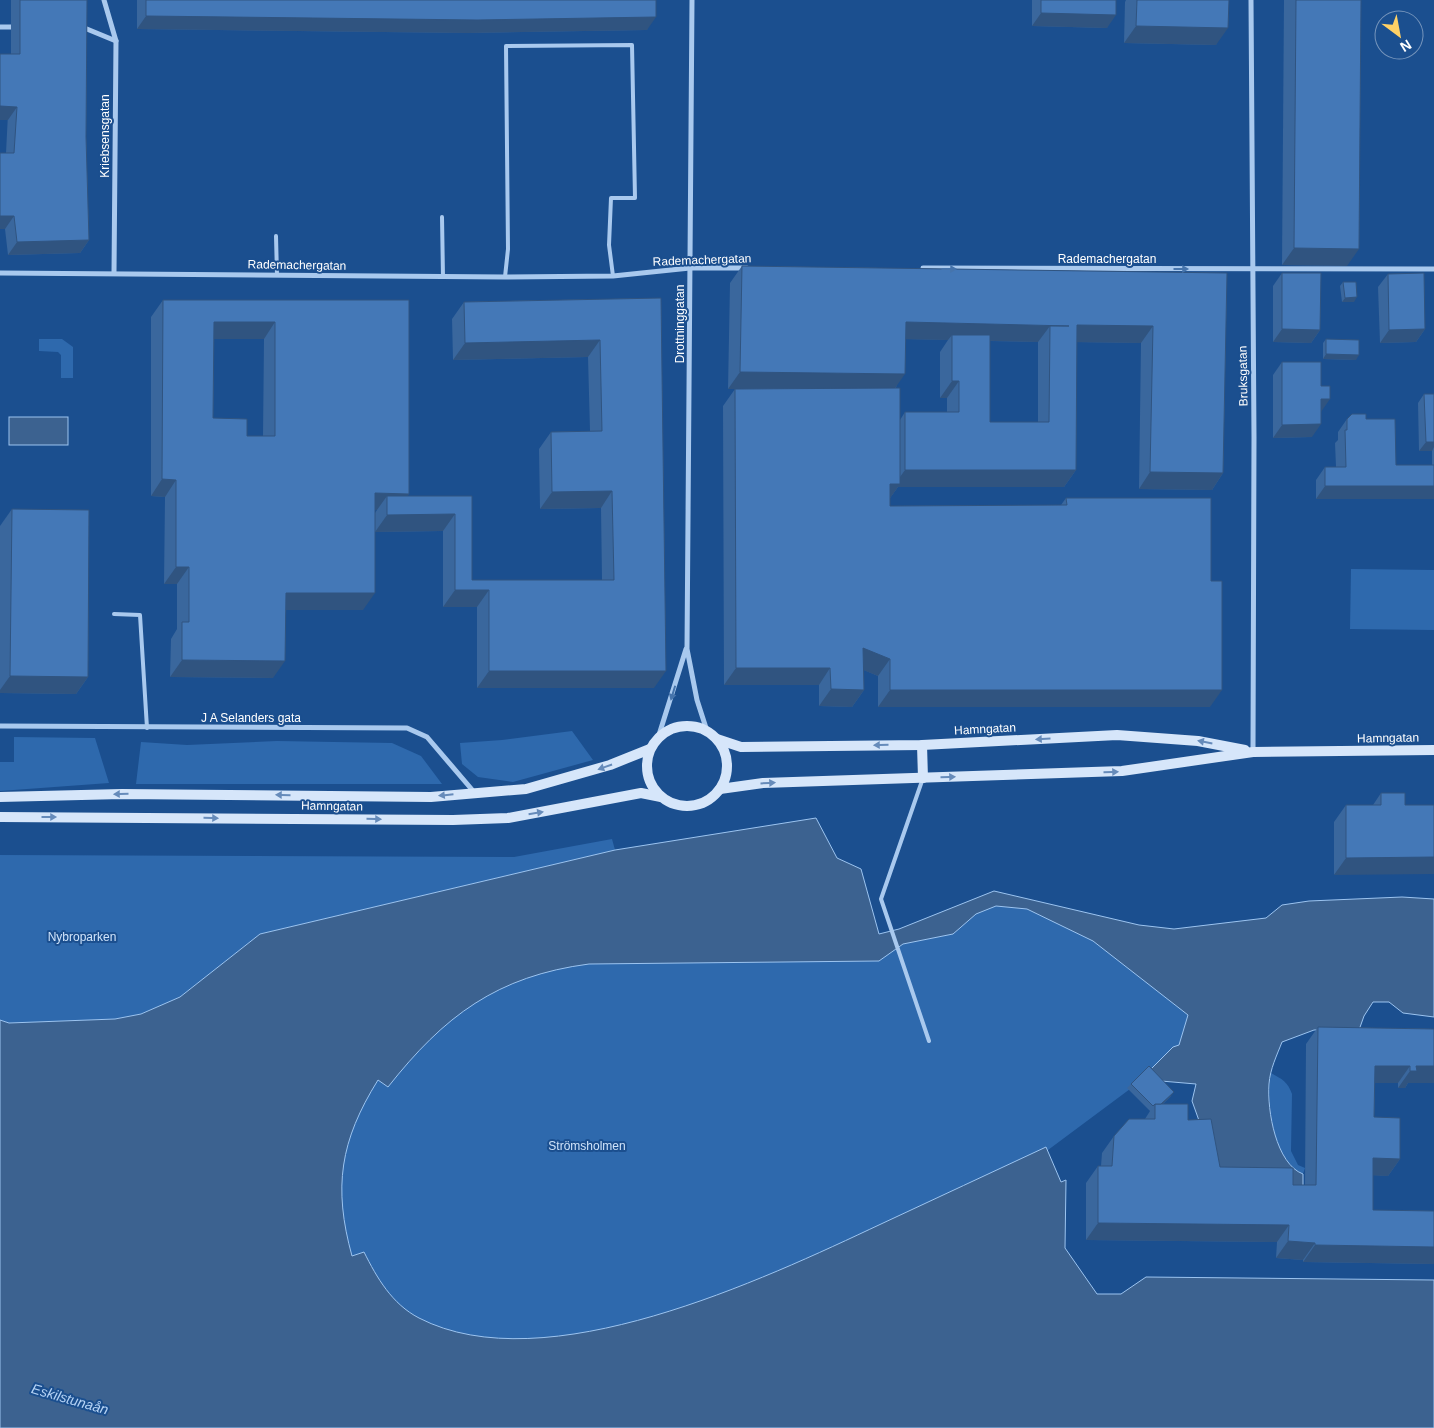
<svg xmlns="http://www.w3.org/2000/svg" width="1434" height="1428" viewBox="0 0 1434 1428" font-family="Helvetica,sans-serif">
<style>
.green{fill:#2e69ad}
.water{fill:#3c6290;stroke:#9cc4f0}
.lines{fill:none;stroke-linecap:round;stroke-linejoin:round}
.lane{stroke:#a9c9ee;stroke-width:4}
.street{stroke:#a9c9ee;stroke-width:5}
.secondary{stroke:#d6e6fa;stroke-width:10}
.wall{fill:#3a679d;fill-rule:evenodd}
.shaded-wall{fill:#305480}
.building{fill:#4478b7;stroke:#305480;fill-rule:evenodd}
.oneway{fill:#4674ac}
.oneway2{fill:#668bba}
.labels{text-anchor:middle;stroke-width:4;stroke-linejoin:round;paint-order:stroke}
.street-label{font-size:12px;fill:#fff;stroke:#1b4f8f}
.park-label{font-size:12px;fill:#cfe3fa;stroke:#1b4f8f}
.water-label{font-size:14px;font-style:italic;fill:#b5d3f5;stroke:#1b4f8f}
</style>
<rect width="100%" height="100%" fill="#1b4f8f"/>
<g class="green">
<polygon points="39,339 62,339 73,347 73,378 61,378 61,355 58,352 39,351"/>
<polygon points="1351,569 1434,570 1434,630 1350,629"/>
<polygon points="572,731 593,760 513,782 478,777 462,764 460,743 502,740"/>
<polygon points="14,737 95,738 109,783 0,791 0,762 14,762"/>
<polygon points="277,741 392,743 421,756 442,784 136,784 141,742 187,745"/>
<polygon points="612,839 615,850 260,934 180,997 141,1014 115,1019 9,1023 0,1020 0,855 514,857"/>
<polygon points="1000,898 1073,919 1157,979 1196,1024 1169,1060 1048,1150 736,1299 578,1342 465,1344 400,1322 343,1262 331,1188 345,1132 373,1079 457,1001 590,952 877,949"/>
<path d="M 1271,1073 C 1282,1079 1288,1082 1292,1094 L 1291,1151 L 1298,1165 L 1305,1168 L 1303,1174 C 1273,1163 1266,1101 1271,1073 Z"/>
</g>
<g class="water">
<rect x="9" y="417" width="59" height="28"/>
<path d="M 816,818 L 837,858 L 861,869 L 879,934 L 899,929 L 994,891 L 1139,925 L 1174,929 L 1266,918 L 1282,905 L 1309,901 L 1402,897 L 1434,899 L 1434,1017 L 1403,1013 L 1389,1002 L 1373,1002 L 1364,1016 L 1359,1030 L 1314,1030 L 1282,1042 C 1277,1055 1270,1069 1269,1084 C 1267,1110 1276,1164 1303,1174 L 1303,1195 L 1221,1182 L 1192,1101 L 1196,1084 L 1161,1081 L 1149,1071 L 1173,1047 L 1179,1045 L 1188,1015 L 1093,941 L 1027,909 L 996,906 L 976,914 L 953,934 L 903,944 L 879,961 L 589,964 C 497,976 444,1016 388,1087 L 378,1080 C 340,1141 333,1187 352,1256 L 364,1252 C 377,1278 392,1304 419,1318 C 545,1383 764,1279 881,1224 C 936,1198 991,1173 1046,1147 L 1061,1182 L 1066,1180 L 1065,1248 L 1097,1294 L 1121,1294 L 1146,1277 L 1434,1280 L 1434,1428 L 0,1428 L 0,1020 L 9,1023 L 115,1019 L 141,1014 L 180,997 L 260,934 L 615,850 Z"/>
</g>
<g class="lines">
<g class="lane">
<polyline points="442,217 443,277"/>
<polyline points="276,236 277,275"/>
<polyline points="505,277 508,249 506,46 632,45 635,198 611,198 609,245 613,276"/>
<polyline points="114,614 140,615 147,728"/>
<polyline points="923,778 881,899 929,1041"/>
</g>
<g class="street">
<polyline points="104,0 116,41 114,273"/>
<polyline points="692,0 687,649 697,700 707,731"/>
<polyline points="1251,0 1254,437 1253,752"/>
<polyline points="0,27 11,27"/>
<polyline points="82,27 116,41"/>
<polyline points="923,268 1434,269"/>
<polyline points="0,273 505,277 613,276 690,268 747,268"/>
<polyline points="0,726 407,728 427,737 474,792"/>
<polyline points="658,738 686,649"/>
</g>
<g class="secondary">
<circle cx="687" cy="766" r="40"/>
<polyline points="717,739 741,747 922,745 1117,735 1198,741 1245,750"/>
<polyline points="922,745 923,778"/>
<polyline points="720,789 763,783 1122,771 1253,752 1434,750"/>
<polyline points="0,797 122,794 431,797 526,789 610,765 650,749"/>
<polyline points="0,817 453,820 508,818 641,793 661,797"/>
</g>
</g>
<g class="wall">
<polygon points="11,0 87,0 86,137 89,240 80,253 8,255 5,229 6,153 11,54"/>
<polygon points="137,0 656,0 647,30 468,33 137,29"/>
<polygon points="1032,0 1116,0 1107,28 1032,26"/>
<polygon points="1126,0 1229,0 1216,45 1124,43 1125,2"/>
<polygon points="1284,0 1361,0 1347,266 1282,265"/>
<path d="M 742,266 L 1227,273 L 1223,473 L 1212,490 L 1139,489 L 1141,343 L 1076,342 L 1076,470 L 1064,487 L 898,487 L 890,498 L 890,506 L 1061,505 L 1066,498 L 1210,707 L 878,707 L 878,676 L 864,670 L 864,690 L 852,707 L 819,706 L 819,685 L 724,685 L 723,406 L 735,389 L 728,389 L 730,283 ZM 906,339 L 948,340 L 940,352 L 940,398 L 947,398 L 947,412 L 905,412 L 900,420 L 896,388 ZM 990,341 L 1038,342 L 1038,422 L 990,422 Z"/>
<polygon points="1282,273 1320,330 1311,343 1273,342 1273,286"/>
<polygon points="1388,274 1425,329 1416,342 1380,343 1378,287"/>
<polygon points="1343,282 1354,302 1342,302 1340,286"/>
<path d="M 661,298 L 654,688 L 477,688 L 477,607 L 443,607 L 443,531 L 375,532 L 375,513 L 377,510 L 375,510 L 363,610 L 286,610 L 273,678 L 170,677 L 171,639 L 177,629 L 177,584 L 164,584 L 165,497 L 151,496 L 151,317 L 163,300 L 409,300 L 409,494 L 407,496 L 472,496 L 472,580 L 602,580 L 601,508 L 540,509 L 539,449 L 551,432 L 590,431 L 588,357 L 453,360 L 452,319 L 464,302 ZM 214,339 L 264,339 L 263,436 L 247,436 L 213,418 Z"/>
<polygon points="1326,339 1356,360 1323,359 1323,343"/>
<polygon points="1282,362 1312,437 1273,438 1273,375"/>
<polygon points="1424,394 1434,394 1434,499 1316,499 1316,480 1325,467 1336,467 1335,443 1338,440 1338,432 1347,419 1366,419 1396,465 1432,465 1432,451 1419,451 1418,403"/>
<polygon points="12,509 88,677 76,694 0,693 0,526"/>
<polygon points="1381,793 1405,793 1334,875 1334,822 1346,805 1373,805"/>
<polygon points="1318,1027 1434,1029 1434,1083 1408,1083 1405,1088 1398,1088 1398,1083 1375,1083 1374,1117 1400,1159 1388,1176 1373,1175 1373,1210 1434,1211 1434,1264 1303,1262 1303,1260 1276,1258 1277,1242 1086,1240 1086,1183 1098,1166 1101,1166 1102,1153 1114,1136 1145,1119 1150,1111 1127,1088 1131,1084 1171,1096 1163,1104 1188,1120 1220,1167 1293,1185 1305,1185 1306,1044"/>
</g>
<g class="shaded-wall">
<polygon points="1041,13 1116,15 1107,28 1032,26"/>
<polygon points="146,16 656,17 647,30 468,33 137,29"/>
<polygon points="1136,26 1228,28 1216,45 1124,43"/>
<polygon points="0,106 17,107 8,120 0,120"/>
<polygon points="0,216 14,216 5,229 0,229"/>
<polygon points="89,240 80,253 8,255 17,242"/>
<polygon points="1294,248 1359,249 1347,266 1282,265"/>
<polygon points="1357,297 1354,302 1342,302 1345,298"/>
<polygon points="214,322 275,322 264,339 202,339"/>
<polygon points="906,322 1069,326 1050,326 1038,342 952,340 952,335 948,340 894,339"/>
<polygon points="1077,325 1153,326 1141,343 1065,342"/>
<polygon points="1282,329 1320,330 1311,343 1273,342"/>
<polygon points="1425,329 1416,342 1380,343 1389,330"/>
<polygon points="600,340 588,357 453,360 465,343"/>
<polygon points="1326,354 1359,355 1356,360 1323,359"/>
<polygon points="740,372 905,374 893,391 728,389"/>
<polygon points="952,381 959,381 947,398 940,398"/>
<polygon points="1321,399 1330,399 1321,412"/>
<polygon points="1321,424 1312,437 1273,438 1282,425"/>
<polygon points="1426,442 1434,442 1434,447 1432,451 1419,451"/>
<polygon points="905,470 1076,470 1064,487 898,487 888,501 890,484 895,484"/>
<polygon points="1150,472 1223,473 1212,490 1139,489"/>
<polygon points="162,479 176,480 165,497 151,496"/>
<polygon points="1325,486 1434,486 1434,499 1316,499"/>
<polygon points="612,491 601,508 540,509 552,492"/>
<polygon points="375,493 409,494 397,511 387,496 377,510 363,510"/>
<polygon points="455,514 443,531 375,532 387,515"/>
<polygon points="176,567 189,567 177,584 164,584"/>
<polygon points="455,590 489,590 477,607 443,607"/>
<polygon points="286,593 375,593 363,610 274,610"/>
<polygon points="863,648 890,659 878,676 851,665"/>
<polygon points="182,660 285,661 273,678 170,677"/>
<polygon points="736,668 830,668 819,685 724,685"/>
<polygon points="489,671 666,671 654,688 477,688"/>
<polygon points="10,676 88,677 76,694 0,693 0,690"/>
<polygon points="831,689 864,690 852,707 819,706"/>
<polygon points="890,690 1222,690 1210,707 878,707"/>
<polygon points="1434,857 1434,874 1334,875 1346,858"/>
<polygon points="1375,1066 1410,1066 1398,1083 1363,1083"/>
<polygon points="1416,1066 1434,1066 1434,1083 1408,1083 1405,1088 1398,1088 1410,1071"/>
<polygon points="1174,1092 1171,1096 1155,1111 1155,1110"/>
<polygon points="1373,1158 1400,1159 1388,1176 1362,1175"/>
<polygon points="1098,1223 1289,1225 1277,1242 1086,1240"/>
<polygon points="1288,1241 1315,1243 1303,1260 1276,1258"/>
<polygon points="1315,1245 1434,1247 1434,1264 1303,1262"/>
</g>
<g class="building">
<polygon points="20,0 87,0 86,137 89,240 17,242 14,216 0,216 0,153 14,153 17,107 0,106 0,54 20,54"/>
<polygon points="146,0 656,0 656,17 477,20 146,16"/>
<polygon points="1041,0 1116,0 1116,15 1041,13"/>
<polygon points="1137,0 1229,0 1228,28 1136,26"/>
<polygon points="1296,0 1361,0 1359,249 1294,248"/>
<polygon points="742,266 1227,273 1223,473 1150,472 1153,326 1077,325 1076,470 905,470 905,412 959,412 959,381 952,381 952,335 990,335 990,422 1049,422 1050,326 1069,326 906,322 905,374 740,372"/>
<polygon points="1282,273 1321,273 1320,330 1282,329"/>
<polygon points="1424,273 1425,329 1389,330 1388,274"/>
<polygon points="1343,282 1356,282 1357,297 1345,298"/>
<polygon points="661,298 666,671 489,671 489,590 455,590 455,514 387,515 387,496 472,496 472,580 614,580 612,491 552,492 551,432 602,431 600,340 465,343 464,302"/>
<path d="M 163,300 L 409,300 L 409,494 L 375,493 L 375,593 L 286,593 L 285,661 L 182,660 L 182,622 L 189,622 L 189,567 L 176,567 L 176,480 L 162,479 ZM 214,322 L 275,322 L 275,436 L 247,436 L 247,419 L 213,418 Z"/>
<polygon points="1326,339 1359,340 1359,355 1326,354"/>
<polygon points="1282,362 1321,362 1321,386 1330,386 1330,399 1321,399 1321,424 1282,425"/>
<polygon points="900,388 900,484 890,484 890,506 1067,505 1066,498 1211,498 1211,581 1222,581 1222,690 890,690 890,659 863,648 864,690 831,689 830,668 736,668 735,389"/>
<polygon points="1424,394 1434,394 1434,442 1426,442"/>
<polygon points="1352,414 1366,414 1366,419 1395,419 1396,465 1434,465 1434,486 1325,486 1325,467 1346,467 1345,430 1347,430 1347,419"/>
<polygon points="12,509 89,510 88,677 10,676"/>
<polygon points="1381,793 1405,793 1405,805 1434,805 1434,857 1346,858 1346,805 1381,805"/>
<polygon points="1318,1027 1434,1029 1434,1066 1416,1066 1417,1071 1410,1071 1410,1066 1375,1066 1374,1117 1400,1118 1400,1159 1373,1158 1373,1210 1434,1211 1434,1247 1315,1245 1315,1243 1288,1241 1289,1225 1098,1223 1098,1166 1112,1166 1114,1136 1129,1119 1155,1119 1155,1104 1188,1104 1188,1120 1211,1119 1220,1167 1293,1168 1293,1185 1316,1185"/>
<polygon points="1149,1066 1174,1092 1161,1104 1155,1104 1153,1106 1131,1084"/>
</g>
<defs><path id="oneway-solid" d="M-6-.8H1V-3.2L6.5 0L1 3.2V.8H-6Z" transform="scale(1.25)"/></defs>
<g class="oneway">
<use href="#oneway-solid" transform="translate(949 269)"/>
<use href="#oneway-solid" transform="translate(1181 269)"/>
<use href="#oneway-solid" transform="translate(673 693) rotate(107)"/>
</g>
<g class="oneway2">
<use href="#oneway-solid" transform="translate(1043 739) rotate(177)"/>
<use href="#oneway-solid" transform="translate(1205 742) rotate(-169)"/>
<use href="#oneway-solid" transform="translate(881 745) rotate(179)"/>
<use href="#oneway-solid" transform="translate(605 767) rotate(161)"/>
<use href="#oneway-solid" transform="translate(1111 772) rotate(-2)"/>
<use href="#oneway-solid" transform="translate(948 777) rotate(-2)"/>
<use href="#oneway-solid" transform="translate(768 783) rotate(-3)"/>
<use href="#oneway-solid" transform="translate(121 794) rotate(179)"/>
<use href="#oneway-solid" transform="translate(283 795) rotate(-179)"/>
<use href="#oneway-solid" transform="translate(446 795) rotate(174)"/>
<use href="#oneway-solid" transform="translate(536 813) rotate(-9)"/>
<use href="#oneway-solid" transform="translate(49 817)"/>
<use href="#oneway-solid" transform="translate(211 818) rotate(1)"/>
<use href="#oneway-solid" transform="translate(374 819) rotate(1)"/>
</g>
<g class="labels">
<g class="street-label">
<text transform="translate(105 136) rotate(-90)" y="4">Kriebsensgatan</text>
<text x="1107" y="263">Rademachergatan</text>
<text transform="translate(702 260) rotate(-2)" y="4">Rademachergatan</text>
<text transform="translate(297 265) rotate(1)" y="4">Rademachergatan</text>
<text transform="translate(680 324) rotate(-90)" y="4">Drottninggatan</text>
<text transform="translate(1243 376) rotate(-91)" y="4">Bruksgatan</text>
<text x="251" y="722">J A Selanders gata</text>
<text transform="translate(985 729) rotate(-3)" y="4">Hamngatan</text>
<text transform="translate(1388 738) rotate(-1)" y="4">Hamngatan</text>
<text transform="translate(332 806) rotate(1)" y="4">Hamngatan</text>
</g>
<g class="park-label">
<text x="82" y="941">Nybroparken</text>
<text x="587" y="1150">Strömsholmen</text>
</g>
<g class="water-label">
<text transform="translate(70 1399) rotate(16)" y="5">Eskilstunaån</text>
</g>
</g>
<g transform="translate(1399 35) rotate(148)"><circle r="24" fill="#1b4f8f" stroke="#7695bc"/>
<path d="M0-4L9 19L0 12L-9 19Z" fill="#ffd166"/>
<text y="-8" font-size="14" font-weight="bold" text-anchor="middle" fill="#ffffff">N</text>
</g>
</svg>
